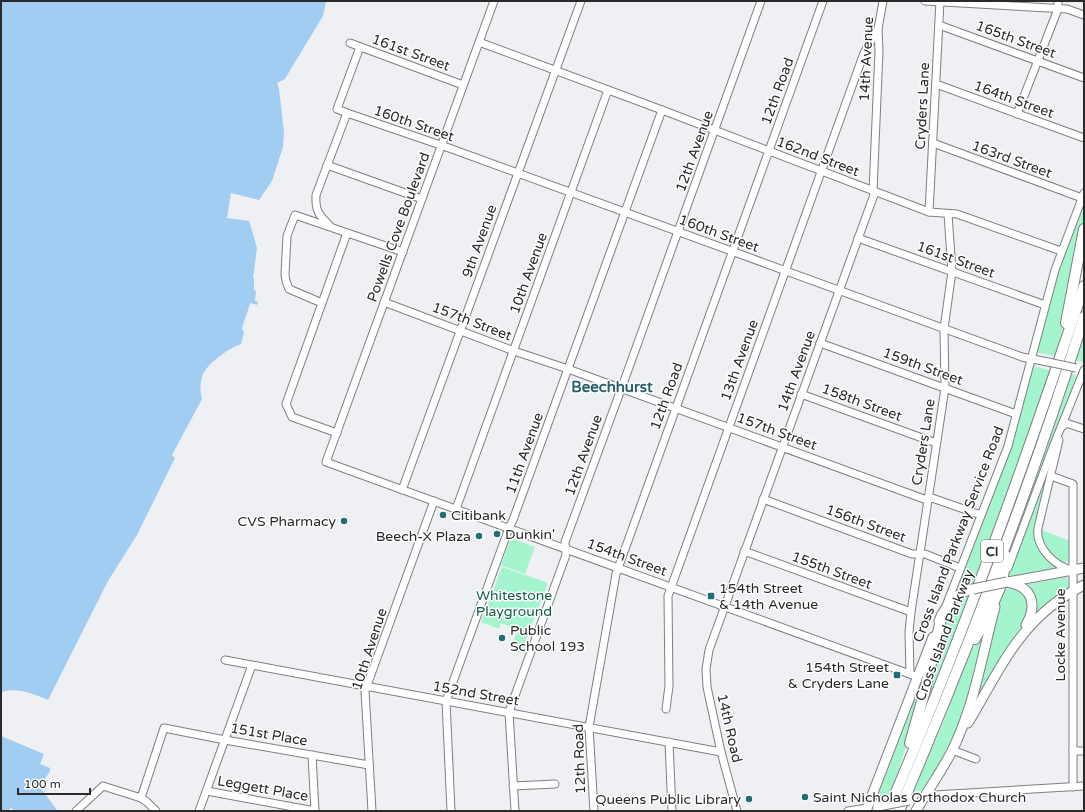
<svg xmlns="http://www.w3.org/2000/svg" width="1085" height="812" viewBox="0 0 1085 812" font-family="'Varela Round',sans-serif">
<style>
.green{fill:#a4f5cd}
.water{fill:#a2cdf2}
.lines{fill:none;stroke-linecap:round;stroke-linejoin:round}
.minor-casing{stroke:#7e7f82;stroke-width:9}
.major-casing{stroke:#7e7f82;stroke-width:11}
.highway-casing{stroke:#7e7f82;stroke-width:12}
.minor{stroke:#fff;stroke-width:7}
.major{stroke:#fff;stroke-width:9}
.highway{stroke:#fff;stroke-width:10}
.minor-bridge-casing{stroke:#7e7f82;stroke-width:9;stroke-linecap:butt}
.major-bridge-casing{stroke:#7e7f82;stroke-width:11;stroke-linecap:butt}
.minor-bridge{stroke:#fff;stroke-width:7}
.major-bridge{stroke:#fff;stroke-width:9}
.poi-dot{fill:#216d73;stroke:#fff;stroke-width:1.5}
.labels{text-anchor:middle;stroke-width:3;stroke-linejoin:round;paint-order:stroke}
.shield{fill:#fff;stroke:#6a6a6b;stroke-width:1}
.shield-label{font-size:13px;font-weight:bold;fill:#2a2a2b}
.street-label{font-size:14px;fill:#2a2a2b;stroke:#fff}
.poi-label{font-size:14px;fill:#2a2a2b;stroke:#fff;text-anchor:start}
.park-label{font-size:14px;fill:#115f42;stroke:#fff}
.neighbourhood-label{font-size:15px;font-weight:bold;fill:#286167;stroke:#fff}
</style>
<rect width="100%" height="100%" fill="#eef0f4"/>
<g class="green">
<polygon points="1084,201 1084,216 1066,313 1056,356 1037,353 1058,271"/>
<polygon points="1084,329 1084,357 1082,362 1074,360"/>
<polygon points="1033,366 1049,370 1050,374 975,584 958,584 1010,450"/>
<polygon points="1069,374 1076,375 1076,377 1025,512 1024,511 1057,417"/>
<polygon points="1053,459 1034,536 1040,549 1059,567 1058,569 1007,578 1049,467"/>
<path d="M 1042,530 L 1070,541 L 1070,561 L 1067,562 L 1066,561 L 1065,563 C 1053,555 1039,546 1042,530 Z"/>
<polygon points="511,538 535,547 525,574 501,565"/>
<polygon points="502,567 548,583 521,653 510,649 518,630 501,623 499,629 481,622"/>
<polygon points="1065,577 1068,579 1068,588 1037,611 1036,611 1024,585"/>
<path d="M 1012,588 C 1023,588 1026,595 1031,604 L 1022,627 L 995,666 L 978,697 L 975,697 L 1003,590 Z"/>
<polygon points="971,596 932,695 930,696 918,726 941,634 949,612 951,608 961,598"/>
<path d="M 990,619 C 980,658 972,697 955,734 C 946,754 934,772 923,790 L 911,793 C 921,770 933,747 943,723 C 957,688 968,650 990,619 Z"/>
<polygon points="925,671 913,725 890,796 880,796 878,794"/>
</g>
<g class="water">
<path d="M 1,1 L 326,1 L 323,16 L 289,72 L 285,79 L 277,83 L 279,89 L 284,132 L 283,147 L 272,181 L 259,200 L 231,193 L 227,218 L 249,221 L 251,227 L 257,248 L 253,278 L 254,278 L 254,290 L 256,291 L 255,301 L 258,302 L 257,305 L 251,303 L 250,304 L 242,328 L 244,333 L 241,344 C 229,348 205,365 202,377 C 200,384 200,392 202,399 L 172,455 L 175,458 L 137,535 L 108,581 L 48,700 C 34,694 17,687 1,692 Z"/>
<polygon points="1,736 44,754 40,764 50,768 50,771 40,787 57,810 55,811 15,811 11,808 7,811 1,811"/>
</g>
<g class="lines">
<g class="minor-casing">
<g id="minor">
<polyline points="494,1 326,462 918,677"/>
<polyline points="925,1 1067,9 1084,15"/>
<polyline points="939,25 1084,78"/>
<polyline points="479,42 662,110 929,212 957,214 1061,251"/>
<polyline points="350,43 463,85"/>
<polyline points="936,84 1084,138"/>
<polyline points="347,113 449,148 1022,357 1048,362"/>
<polyline points="1017,114 1058,9 1058,1"/>
<polyline points="933,143 1082,198"/>
<polyline points="327,165 422,199"/>
<polyline points="873,191 879,51 878,29 883,1"/>
<polyline points="929,212 940,1"/>
<path d="M 330,226 C 319,215 315,211 316,195 L 347,113 L 337,109 L 360,47"/>
<polyline points="858,238 1045,305"/>
<polyline points="384,302 514,351 568,369 924,499 932,498 981,515"/>
<polyline points="322,303 289,289 286,281 285,275 287,236 295,215 403,252"/>
<polyline points="820,343 1016,414"/>
<polyline points="801,394 936,443"/>
<polyline points="1063,426 1063,422 1084,429"/>
<polyline points="337,433 292,417 286,404 347,233"/>
<path d="M 1059,440 L 1038,528 C 1035,547 1055,567 1073,570"/>
<polyline points="1051,476 1073,484 1073,787"/>
<polyline points="402,490 581,1"/>
<polyline points="763,499 912,554 925,554 960,568"/>
<polyline points="456,509 608,90"/>
<polyline points="744,551 911,612"/>
<polyline points="1008,568 1053,447 1084,370"/>
<polyline points="946,606 1008,446 1055,270 1084,193"/>
<polyline points="225,660 721,752"/>
<polyline points="910,674 909,632 911,612 945,388 944,329 952,271 948,214"/>
<polyline points="666,709 669,686 668,596 864,53 878,29"/>
<polyline points="669,742 672,811"/>
<polyline points="952,750 976,759"/>
<polyline points="1073,751 1084,751"/>
<polyline points="312,755 315,811"/>
<polyline points="513,786 555,784"/>
<polyline points="207,791 315,811"/>
<polyline points="141,798 164,728 225,740 369,765"/>
<polyline points="923,798 935,795 1084,786"/>
<polyline points="76,811 103,786 141,798 147,802 156,811"/>
<polyline points="199,811 252,665"/>
<polyline points="372,811 365,691 434,501"/>
<polyline points="451,811 446,701 509,528 513,520 662,110"/>
<polyline points="515,811 509,712 566,555 565,542 623,384 761,1"/>
<polyline points="594,811 589,727 616,574 823,1"/>
<polyline points="737,811 721,752 707,687 706,669 709,650 875,192"/>
<polyline points="848,811 867,808"/>
</g>
</g>
<g class="major-casing">
<g id="major">
<path d="M 1007,582 C 1032,586 1038,604 1026,625"/>
<polyline points="1008,582 1084,568"/>
<path d="M 939,621 C 945,606 957,592 973,589"/>
<path d="M 968,723 C 1002,666 1021,617 1084,585"/>
<polyline points="866,811 933,637"/>
<path d="M 916,811 C 929,787 947,765 957,740 C 976,697 983,651 995,607"/>
</g>
</g>
<g class="highway-casing">
<g id="highway">
<polyline points="1066,323 1084,229"/>
<polyline points="975,639 989,613 1002,583 1006,556"/>
<polyline points="910,743 924,694 942,615"/>
<path d="M 888,811 C 962,639 1025,464 1084,286"/>
<path d="M 899,811 C 968,650 1031,485 1084,317"/>
</g>
</g>
<use href="#minor" class="minor"/>
<use href="#major" class="major"/>
<use href="#highway" class="highway"/>
<g class="minor-bridge-casing">
<polyline id="minor-bridge" points="1048,362 1076,368"/>
</g>
<g class="major-bridge-casing">
<g id="major-bridge">
<polyline points="973,589 1007,582"/>
<polyline points="878,806 909,800"/>
</g>
</g>
<use href="#minor-bridge" class="minor-bridge"/>
<use href="#major-bridge" class="major-bridge"/>
</g>
<g class="poi-dot">
<circle cx="443" cy="515" r="4"/>
<circle cx="344" cy="521" r="4"/>
<circle cx="497" cy="534" r="4"/>
<circle cx="479" cy="536" r="4"/>
<rect x="707" y="592" width="8" height="8" rx="2"/>
<circle cx="502" cy="638" r="4"/>
<rect x="893" y="671" width="8" height="8" rx="2"/>
<circle cx="805" cy="797" r="4"/>
<circle cx="749" cy="799" r="4"/>
</g>
<g class="labels">
<rect class="shield" x="981" y="540" width="22" height="22" rx="3"/>
<g class="shield-label">
<text x="992" y="556">CI</text>
</g>
<g class="street-label">
<text transform="translate(1016 39) rotate(20)" y="5">165th Street</text>
<text transform="translate(411 52) rotate(20)" y="5">161st Street</text>
<text transform="translate(866 59) rotate(-87)" y="5">14th Avenue</text>
<text transform="translate(777 91) rotate(-70)" y="5">12th Road</text>
<text transform="translate(1014 99) rotate(20)" y="5">164th Street</text>
<text transform="translate(922 106) rotate(-87)" y="5">Cryders Lane</text>
<text transform="translate(414 123) rotate(19)" y="5">160th Street</text>
<text transform="translate(694 151) rotate(-70)" y="5">12th Avenue</text>
<text transform="translate(818 156) rotate(21)" y="5">162nd Street</text>
<text transform="translate(1012 159) rotate(20)" y="5">163rd Street</text>
<text transform="translate(398 227) rotate(-70)" y="5">Powells Cove Boulevard</text>
<text transform="translate(719 233) rotate(20)" y="5">160th Street</text>
<text transform="translate(479 241) rotate(-70)" y="5">9th Avenue</text>
<text transform="translate(956 259) rotate(20)" y="5">161st Street</text>
<text transform="translate(528 273) rotate(-70)" y="5">10th Avenue</text>
<text transform="translate(472 321) rotate(21)" y="5">157th Street</text>
<text transform="translate(739 360) rotate(-70)" y="5">13th Avenue</text>
<text transform="translate(923 366) rotate(20)" y="5">159th Street</text>
<text transform="translate(796 371) rotate(-70)" y="5">14th Avenue</text>
<text transform="translate(666 396) rotate(-70)" y="5">12th Road</text>
<text transform="translate(862 402) rotate(20)" y="5">158th Street</text>
<text transform="translate(777 431) rotate(20)" y="5">157th Street</text>
<text transform="translate(923 442) rotate(-81)" y="5">Cryders Lane</text>
<text transform="translate(524 453) rotate(-70)" y="5">11th Avenue</text>
<text transform="translate(583 455) rotate(-70)" y="5">12th Avenue</text>
<text transform="translate(866 523) rotate(20)" y="5">156th Street</text>
<text transform="translate(958 534) rotate(-69)" y="5">Cross Island Parkway Service Road</text>
<text transform="translate(627 557) rotate(20)" y="5">154th Street</text>
<text transform="translate(832 570) rotate(20)" y="5">155th Street</text>
<text transform="translate(944 635) rotate(-69)" y="5">Cross Island Parkway</text>
<text transform="translate(1060 635) rotate(-90)" y="5">Locke Avenue</text>
<text transform="translate(369 649) rotate(-72)" y="5">10th Avenue</text>
<text transform="translate(476 693) rotate(10)" y="5">152nd Street</text>
<text transform="translate(730 728) rotate(77)" y="5">14th Road</text>
<text transform="translate(269 734) rotate(10)" y="5">151st Place</text>
<text transform="translate(579 759) rotate(-92)" y="5">12th Road</text>
<text transform="translate(263 788) rotate(10)" y="5">Leggett Place</text>
</g>
<g class="poi-label">
<text x="451" y="520">Citibank</text>
<text x="336" y="526" text-anchor="end">CVS Pharmacy</text>
<text x="505" y="539">Dunkin'</text>
<text x="471" y="541" text-anchor="end">Beech-X Plaza</text>
<text x="719" y="593">154th Street<tspan x="719" dy="16">&amp; 14th Avenue</tspan></text>
<text x="510" y="635">Public<tspan x="510" dy="16">School 193</tspan></text>
<text x="889" y="672" text-anchor="end">154th Street<tspan x="889" dy="16">&amp; Cryders Lane</tspan></text>
<text x="813" y="802">Saint Nicholas Orthodox Church</text>
<text x="741" y="804" text-anchor="end">Queens Public Library</text>
</g>
<g class="park-label">
<text x="514" y="600">Whitestone<tspan x="514" dy="16">Playground</tspan></text>
</g>
<g class="neighbourhood-label">
<text x="612" y="392">Beechhurst</text>
</g>
</g>
<rect width="1085" height="812" fill="none" stroke="#2a2a2b" stroke-width="4"/>
<path d="M18 788v6h72v-6" fill="none" stroke="#2a2a2b" stroke-width="2"/>
<text x="24" y="788" font-size="12" fill="#2a2a2b" stroke="#ffffff" stroke-width="3" paint-order="stroke">100 m</text>
</svg>
